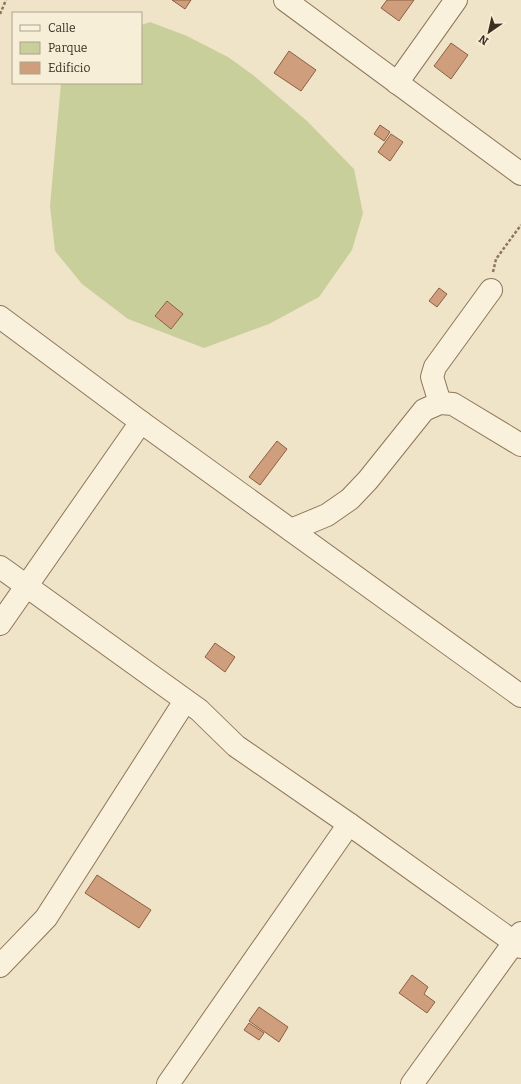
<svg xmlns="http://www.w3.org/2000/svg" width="521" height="1084" viewBox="0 0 521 1084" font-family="Bitter,serif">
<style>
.green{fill:#c9cf9b}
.building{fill:#cf9f7d;stroke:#8d5f41}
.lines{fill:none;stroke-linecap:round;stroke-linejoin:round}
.minor-casing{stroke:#8d765c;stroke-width:24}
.path{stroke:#8d765c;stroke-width:2.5;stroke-dasharray:3 2;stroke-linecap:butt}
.minor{stroke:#faf1dc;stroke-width:22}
</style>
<rect width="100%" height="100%" fill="#f0e4c8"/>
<polygon class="green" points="150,22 187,36 228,57 253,75 307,121 354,169 363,213 352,250 319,297 269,324 204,348 128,319 82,284 55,251 50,206 61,83 141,83 141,25"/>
<g class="building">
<polygon points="172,0 191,0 185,9"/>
<polygon points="387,0 414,0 399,21 381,8"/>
<polygon points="451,43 468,55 451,79 434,66"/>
<polygon points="289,51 316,70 301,91 274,73"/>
<polygon points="380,125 390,132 384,141 374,134"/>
<polygon points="391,134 403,142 390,161 378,152"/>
<polygon points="439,288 447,294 437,307 429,301"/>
<polygon points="167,301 183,314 171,329 155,316"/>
<polygon points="277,441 287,449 260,485 249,477"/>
<polygon points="215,643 235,657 225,672 205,657"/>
<polygon points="97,875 151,910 139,928 85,893"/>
<polygon points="412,975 428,987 424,994 435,1002 427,1013 399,993"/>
<polygon points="259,1007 288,1027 279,1042 249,1021"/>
<polygon points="249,1023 264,1033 259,1040 244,1030"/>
</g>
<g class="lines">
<g class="minor-casing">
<g id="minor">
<polyline points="285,0 521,174"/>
<polyline points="397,83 456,0"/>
<polyline points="0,317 141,422 521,696"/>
<polyline points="440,403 432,377 435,367 491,290"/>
<polyline points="291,530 327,515 350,499 368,480 424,410 440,403 453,404 521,445"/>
<polyline points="0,567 199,710 236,746 349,824 521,947"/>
<polyline points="0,624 141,422"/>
<polyline points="0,966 46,918 185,701"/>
<polyline points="168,1084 349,824"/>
<polyline points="412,1084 521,933"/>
</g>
</g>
<g class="path">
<polyline points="0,14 6,0"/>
<polyline points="493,272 496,259 521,225"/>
</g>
<use href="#minor" class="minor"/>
</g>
<rect x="12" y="12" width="130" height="72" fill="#f7eed8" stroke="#ada18e"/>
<rect x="20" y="25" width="20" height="6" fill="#faf1dc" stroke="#ada18e"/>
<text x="48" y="32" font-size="12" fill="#3d2e20">Calle</text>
<rect x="20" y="42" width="20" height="12" fill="#c9cf9b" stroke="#ada18e"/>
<text x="48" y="52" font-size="12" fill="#3d2e20">Parque</text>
<rect x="20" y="62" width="20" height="12" fill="#cf9f7d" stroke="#ada18e"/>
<text x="48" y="72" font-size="12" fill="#3d2e20">Edificio</text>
<g transform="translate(489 32) rotate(214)" stroke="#f7eed8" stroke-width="3" paint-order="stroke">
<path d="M0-3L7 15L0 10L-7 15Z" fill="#3d2e20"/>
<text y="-6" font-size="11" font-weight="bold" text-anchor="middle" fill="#3d2e20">N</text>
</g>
</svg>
